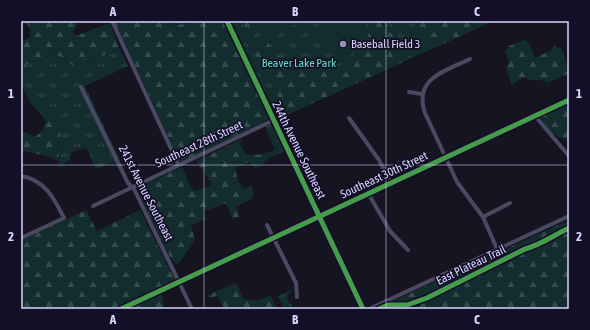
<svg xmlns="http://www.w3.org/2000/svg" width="590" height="330" viewBox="0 0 590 330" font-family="'Asap Condensed',sans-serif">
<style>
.grass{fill:url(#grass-tufts)}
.forest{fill:url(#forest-firs)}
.pitch{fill:#132c2d}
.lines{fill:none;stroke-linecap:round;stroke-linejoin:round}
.stream{stroke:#0d2144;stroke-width:1}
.minor{stroke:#4a4962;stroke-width:4}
.cycleway-casing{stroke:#130f26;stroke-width:8}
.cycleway{stroke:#469c4c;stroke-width:5}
.grid{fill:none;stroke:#d9d4ff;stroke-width:1;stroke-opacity:0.55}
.poi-dot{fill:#9591b1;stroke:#130f26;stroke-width:1.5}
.labels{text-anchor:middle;stroke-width:3.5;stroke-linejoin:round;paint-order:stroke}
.poi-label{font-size:12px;fill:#d9d4ff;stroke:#130f26;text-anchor:start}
.park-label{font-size:12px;fill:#5fe0c0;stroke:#130f26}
.street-label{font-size:12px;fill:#d9d4ff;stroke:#130f26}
.neatline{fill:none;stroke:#d9d4ff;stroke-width:1.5}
.grid-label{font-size:13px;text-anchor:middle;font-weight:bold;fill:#d9d4ff}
</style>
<defs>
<pattern id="grass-tufts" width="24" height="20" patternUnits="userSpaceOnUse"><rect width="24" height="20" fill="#132c2d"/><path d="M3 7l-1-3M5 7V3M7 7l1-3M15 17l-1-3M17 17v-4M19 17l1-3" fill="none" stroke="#354a4c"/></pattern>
<pattern id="forest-firs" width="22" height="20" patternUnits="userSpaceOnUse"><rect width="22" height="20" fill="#132c2d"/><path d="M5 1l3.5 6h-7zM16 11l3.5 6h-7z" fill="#354a4c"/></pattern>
</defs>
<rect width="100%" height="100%" fill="#161421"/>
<g class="grass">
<polygon points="230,21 493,21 278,119"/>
<path d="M 119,48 L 128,66 L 85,86 L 119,158 L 115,162 L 95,169 L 88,150 L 83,148 L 72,152 L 70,159 L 59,168 L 60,149 L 51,113 L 42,115 C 29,105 21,88 21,72 L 24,71 L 28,63 L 48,50 L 66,60 L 76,68 Z"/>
<polygon points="293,289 287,297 289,302 293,306 284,309 278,296"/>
</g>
<g class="forest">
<path d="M 25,21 L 79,21 L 73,32 L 76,35 L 78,35 L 110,23 L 119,48 L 76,68 L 66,60 L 48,50 L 44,53 L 47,58 C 43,62 39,65 33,64 L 31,61 L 28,63 L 24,72 L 21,72 L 21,42 L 30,37 L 31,30 Z"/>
<polygon points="113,21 224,21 269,119 182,162 178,160 147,90"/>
<path d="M 242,21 L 252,21 L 257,40 L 267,42 L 273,51 L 272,54 L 321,66 L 321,64 C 327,65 330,60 335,60 L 339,66 C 356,57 370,41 371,21 L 381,21 L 412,58 L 278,119 L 282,113 L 281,103 L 256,55 L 253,39 Z"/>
<polygon points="413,21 493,21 432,49 418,36"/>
<polygon points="525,40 529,43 535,58 550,51 554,46 562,49 569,73 547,83 541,80 528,80 525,77 512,84 506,69 509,62 505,52 509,46"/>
<path d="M 569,103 L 569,140 C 556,138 546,130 540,117 Z"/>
<path d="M 51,113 C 63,124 61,147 58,161 C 45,153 35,155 21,150 L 21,130 L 35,137 L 43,130 L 46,122 L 42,115 Z"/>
<path d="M 270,125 L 274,129 L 284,151 L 267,159 L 261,166 L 255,168 L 249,162 L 235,168 L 238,181 L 244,189 L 251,186 L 253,190 L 253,198 L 236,207 L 239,217 L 233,219 L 226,203 L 202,212 L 207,219 L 191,225 L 195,240 L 180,262 L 176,264 L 170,257 L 141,198 L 139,187 L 182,167 L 190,186 L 194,191 L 209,187 L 212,184 L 196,161 L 242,139 L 240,144 L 246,154 C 256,156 265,154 275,150 L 265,127 Z"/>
<polygon points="86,210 97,231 140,210 175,280 114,309 23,309 21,306 21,240"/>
<polygon points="569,220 569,309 399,309 395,300"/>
<polygon points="236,283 244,299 258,300 271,296 277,309 225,309 217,296 208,298 208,295"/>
<polygon points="162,293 164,309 128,309"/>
</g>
<g class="pitch">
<polygon points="259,21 303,21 265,39"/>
<path d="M 316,21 L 365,21 C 366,41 354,56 337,64 Z"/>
</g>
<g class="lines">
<polyline class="stream" points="167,21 173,25 199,21"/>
<g class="minor">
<polyline points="112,21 178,164"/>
<polyline points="227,21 363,309"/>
<path d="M 470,59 C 446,71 413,78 425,113 L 457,182 L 483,217 L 497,249"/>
<polyline points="81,87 128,183 134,189 192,309"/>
<polyline points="409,92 422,94"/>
<polyline points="535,116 569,156"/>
<polyline points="349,118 379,160 391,183"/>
<path d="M 21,176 C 45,180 54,198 64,218 L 21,238"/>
<polyline points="368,193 390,231 408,250"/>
<polyline points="93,206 274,120"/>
<polyline points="483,217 510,203"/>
<polyline points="267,225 296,283 297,297"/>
<polyline points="121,309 569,100"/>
<polyline points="369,309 569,216"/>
</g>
<g class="cycleway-casing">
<g id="cycleway">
<polyline points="227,21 363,309"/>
<polyline points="121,309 569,100"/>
<path d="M 379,309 L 388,305 L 407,305 L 427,298 L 525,249 C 541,245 554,235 569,228"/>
</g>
</g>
<use href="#cycleway" class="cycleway"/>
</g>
<path class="grid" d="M 204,21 L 204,309M 386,21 L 386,309M 21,165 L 569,165"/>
<circle class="poi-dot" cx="343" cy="44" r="4"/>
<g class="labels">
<g class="poi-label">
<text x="351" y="48">Baseball Field 3</text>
</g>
<g class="park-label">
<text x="299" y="67">Beaver Lake Park</text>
</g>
<g class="street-label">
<text transform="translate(199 144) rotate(-25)" y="4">Southeast 28th Street</text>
<text transform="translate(299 150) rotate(64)" y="4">244th Avenue Southeast</text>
<text transform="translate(384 175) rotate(-25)" y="4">Southeast 30th Street</text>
<text transform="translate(146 193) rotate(63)" y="4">241st Avenue Southeast</text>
<text transform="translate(471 265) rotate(-26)" y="4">East Plateau Trail</text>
</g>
</g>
<rect width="590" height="330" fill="none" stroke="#130f26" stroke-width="44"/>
<rect x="22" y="22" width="546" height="286" class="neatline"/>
<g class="grid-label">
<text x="113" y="16">A</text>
<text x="295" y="16">B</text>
<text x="477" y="16">C</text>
<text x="11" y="98">1</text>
<text x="579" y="98">1</text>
<text x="11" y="241">2</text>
<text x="579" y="241">2</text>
<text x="113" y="324">A</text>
<text x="295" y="324">B</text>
<text x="477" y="324">C</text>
</g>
</svg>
